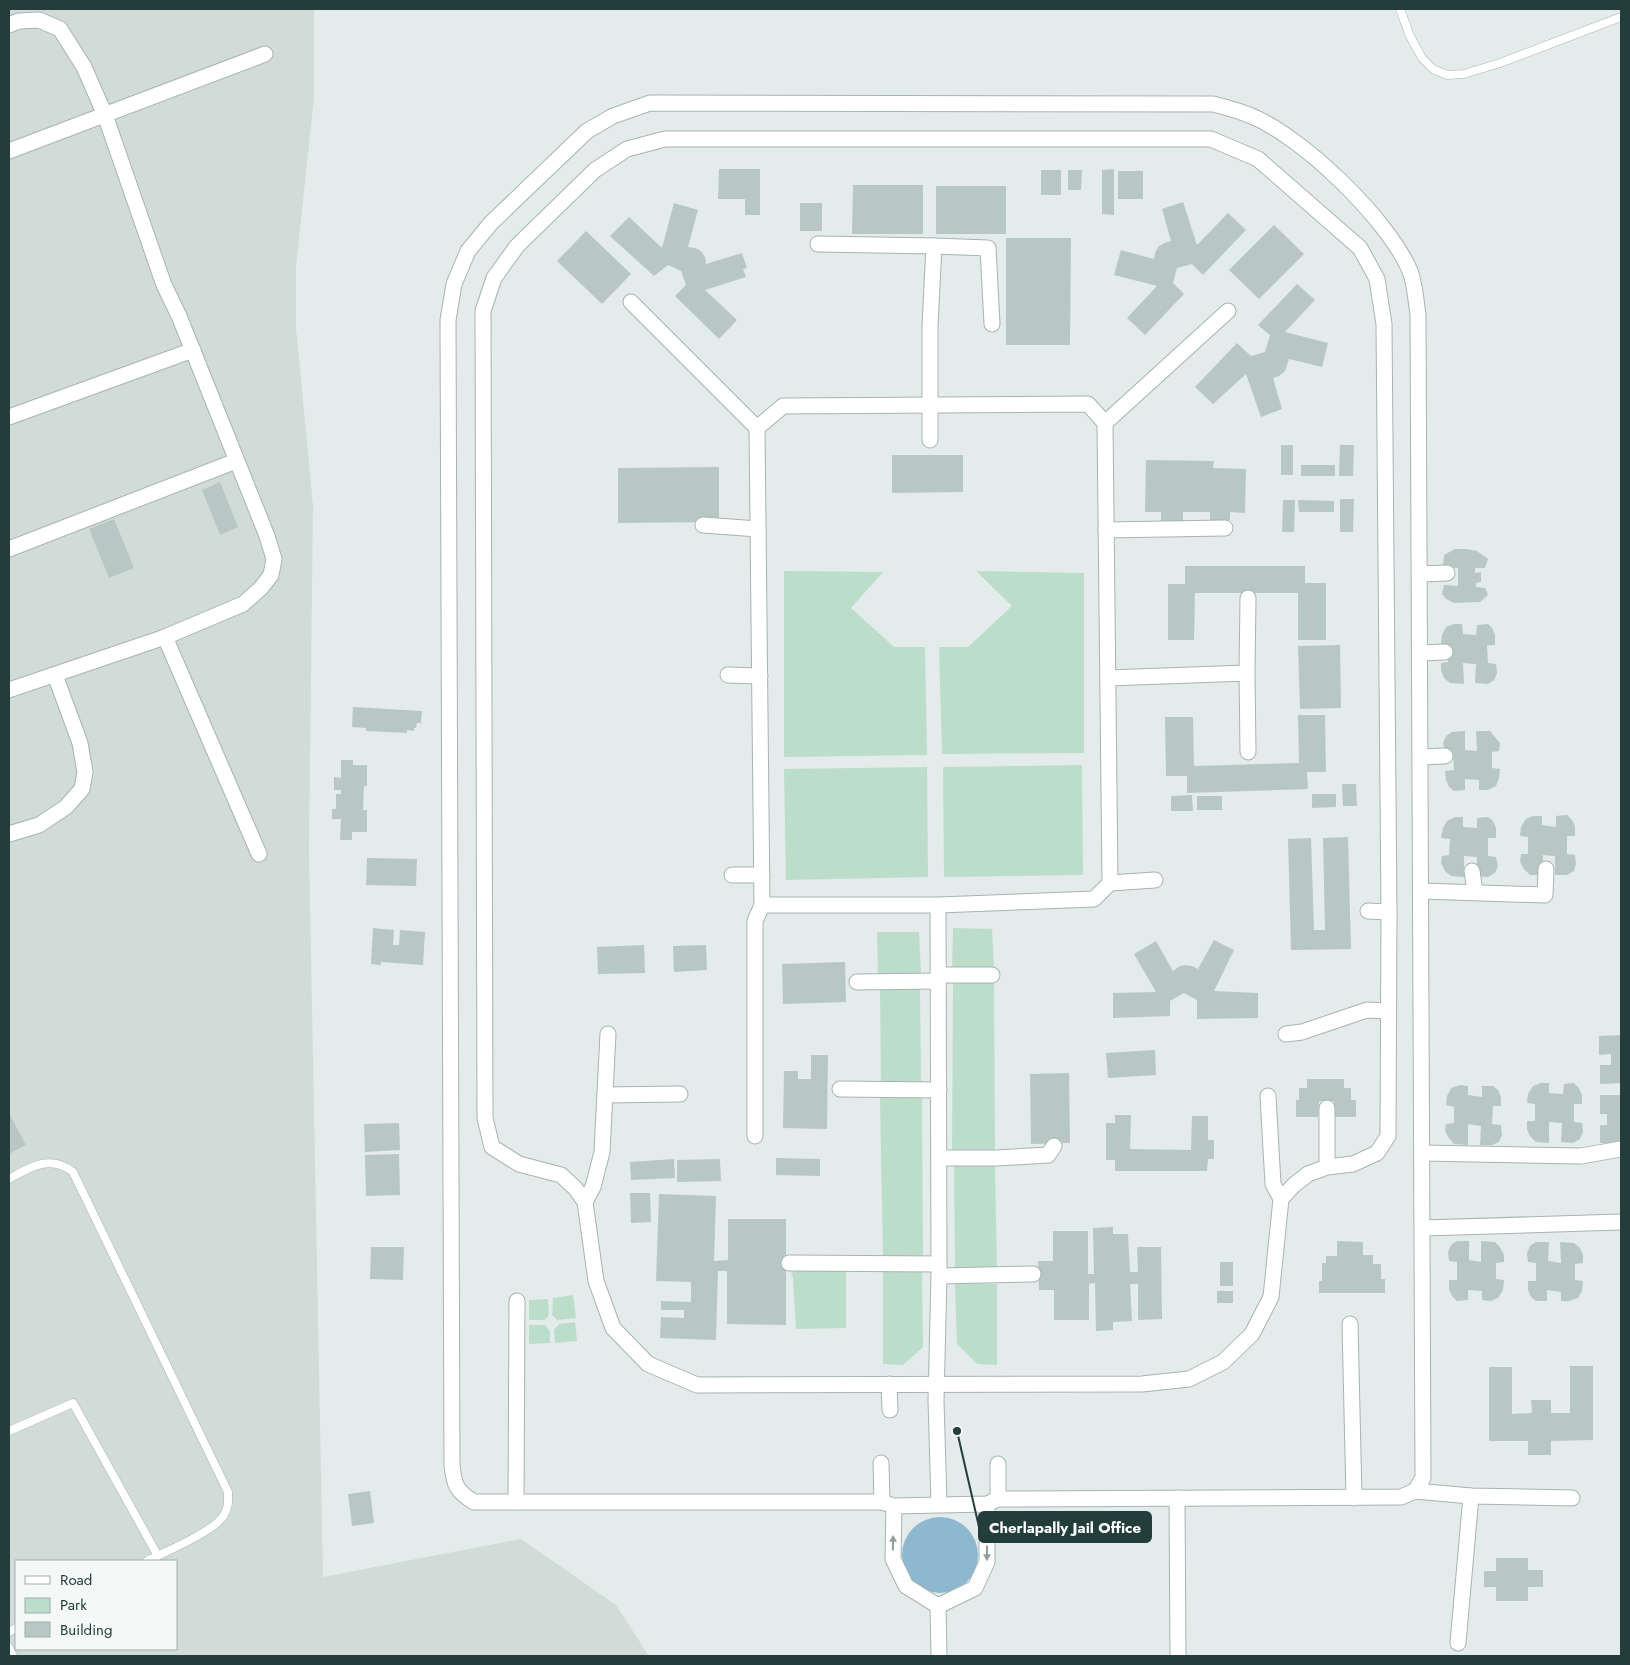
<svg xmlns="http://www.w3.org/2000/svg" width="1630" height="1665" viewBox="0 0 1630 1665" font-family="Jost,sans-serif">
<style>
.built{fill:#d1dcd9;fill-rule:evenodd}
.green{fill:#bdddcb}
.water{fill:#8db8cf}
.building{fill:#b8c7c4}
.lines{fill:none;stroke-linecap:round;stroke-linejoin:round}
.lane-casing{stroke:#a6b4b2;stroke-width:9}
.street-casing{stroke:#a6b4b2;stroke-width:17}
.lane{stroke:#fff;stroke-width:8}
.street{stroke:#fff;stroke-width:15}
.oneway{fill:#919e9d}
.leader{fill:none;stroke:#233d3b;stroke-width:2}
.callout-dot{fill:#233d3b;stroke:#f4f9f7;stroke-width:2}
.callout{fill:#233d3b;stroke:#233d3b;stroke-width:2}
.callout-label{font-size:15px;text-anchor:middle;font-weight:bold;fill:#fff}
</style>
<rect width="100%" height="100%" fill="#e3ecea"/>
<path class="built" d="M 9,9 L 314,9 L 314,98 L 296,267 L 296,327 L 313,505 L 309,849 L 323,1577 L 521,1539 L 616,1605 L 649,1656 L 9,1656 ZM 16,1561 L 176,1561 L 176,1649 L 16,1649 Z"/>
<g class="green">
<polygon points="784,571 883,572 851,608 894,647 925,647 927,755 784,757"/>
<polygon points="976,571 1084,573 1084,753 942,754 939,647 968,647 1012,606"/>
<polygon points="1082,765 1083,875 944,877 943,767"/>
<polygon points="927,767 928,877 786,880 784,769"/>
<polygon points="953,928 992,929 994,967 952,969"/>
<polygon points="877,932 919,932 921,974 878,976"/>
<polygon points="953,983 994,983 995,1151 952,1151"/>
<polygon points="920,989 921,1082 881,1083 880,990"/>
<polygon points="922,1097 923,1257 883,1257 880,1098"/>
<polygon points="954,1165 995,1166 997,1268 955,1269"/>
<polygon points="801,1269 846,1270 846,1328 796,1329 793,1278 791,1273"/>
<polygon points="883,1270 922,1271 923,1347 903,1365 883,1364"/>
<polygon points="955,1283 997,1284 997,1365 977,1364 957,1344"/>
<polygon points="573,1295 576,1318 557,1320 552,1315 553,1298"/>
<polygon points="548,1299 549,1315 545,1320 529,1320 529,1300"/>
<polygon points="575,1322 577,1341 555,1343 554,1330 559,1324"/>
<polygon points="529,1325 545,1325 550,1331 550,1343 529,1344"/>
</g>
<circle class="water" cx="940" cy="1555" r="38"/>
<g class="building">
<polygon points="719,169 760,169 760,215 745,215 745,199 718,199"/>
<polygon points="1114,169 1114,215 1102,214 1102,170"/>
<rect x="1041" y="170" width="20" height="25"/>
<polygon points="1068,170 1082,170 1081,190 1068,190"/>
<rect x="1118" y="171" width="25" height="28"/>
<polygon points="853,185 923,185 923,234 852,234"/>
<rect x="936" y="186" width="70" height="48"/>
<polygon points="1183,202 1197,245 1228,213 1246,230 1203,275 1192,264 1177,268 1173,283 1184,294 1145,335 1127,318 1157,286 1114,275 1121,250 1154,259 1155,253 1158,247 1164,243 1171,241 1162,209"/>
<polygon points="674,203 698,210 688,247 695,248 701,251 705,257 706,264 742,253 747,268 743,269 746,277 705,290 737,320 719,339 675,296 686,285 681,271 668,265 654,276 610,236 629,217 662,248"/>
<rect x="800" y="203" width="22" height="28"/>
<polygon points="1274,225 1304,254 1259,299 1229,270"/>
<polygon points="586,231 631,274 602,304 557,261"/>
<polygon points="1006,238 1071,238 1070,345 1006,345"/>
<polygon points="1297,284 1315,300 1285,332 1328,343 1322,367 1289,359 1285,371 1279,376 1273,378 1282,409 1261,417 1246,374 1213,404 1195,387 1237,343 1251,356 1265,352 1270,335 1258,325"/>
<rect x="1281" y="445" width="12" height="30"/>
<polygon points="1340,445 1354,445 1353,476 1339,476"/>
<polygon points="892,455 963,455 963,492 892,493"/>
<polygon points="1146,460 1214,461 1213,468 1246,469 1245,513 1230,512 1230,520 1210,520 1210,512 1183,512 1183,521 1161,521 1161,512 1145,512"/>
<rect x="1301" y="465" width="34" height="11"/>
<polygon points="719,467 719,522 618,523 618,468"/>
<polygon points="220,482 238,527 220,535 202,490"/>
<polygon points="1340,499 1354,499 1353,532 1340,532"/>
<polygon points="1283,500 1295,500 1294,532 1282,532"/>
<polygon points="1298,500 1334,501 1334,512 1299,512"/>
<polygon points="114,519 134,568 109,578 89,529"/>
<polygon points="1455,549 1467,549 1477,551 1488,559 1485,568 1475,568 1475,573 1481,572 1481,582 1476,583 1476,587 1485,588 1488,595 1480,602 1454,603 1446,599 1442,594 1444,585 1458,586 1458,568 1443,567 1444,555"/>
<polygon points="1185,566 1305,566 1305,583 1326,583 1326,640 1298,640 1298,593 1195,593 1194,640 1168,640 1168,584 1185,584"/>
<polygon points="1454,624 1462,624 1463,634 1476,635 1477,625 1488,624 1492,628 1495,635 1495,645 1487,645 1488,663 1496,664 1497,673 1494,680 1488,684 1475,683 1476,664 1463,663 1464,684 1450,683 1444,678 1441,670 1441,663 1448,662 1449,646 1441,645 1442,635 1446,627"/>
<polygon points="1340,645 1341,708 1300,709 1298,646"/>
<polygon points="353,707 422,711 421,723 417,723 416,728 414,728 414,731 407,730 407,733 366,731 366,728 352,727"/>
<polygon points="1298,715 1325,715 1326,772 1307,772 1308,789 1187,793 1187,776 1166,776 1165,717 1193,717 1194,766 1299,763"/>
<polygon points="1465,731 1465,750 1477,751 1476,731 1490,731 1500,743 1499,751 1492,752 1492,768 1500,769 1499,778 1496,786 1488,790 1479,790 1479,780 1465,779 1465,790 1454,791 1449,787 1446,780 1445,771 1454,770 1453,753 1445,752 1443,743 1446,736 1452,732"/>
<polygon points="341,760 353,760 353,765 367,765 367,786 364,786 363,810 367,810 367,832 352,832 352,840 340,840 341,819 332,819 332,809 336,809 336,794 341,794 341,790 334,790 334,777 341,778"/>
<polygon points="1342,784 1356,784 1357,806 1343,806"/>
<polygon points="1312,794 1336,794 1336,807 1312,808"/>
<polygon points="1192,795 1193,811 1171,811 1171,796"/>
<rect x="1197" y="796" width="25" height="14"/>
<polygon points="1567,815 1572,820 1575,826 1575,836 1567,836 1567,854 1575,855 1576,864 1574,871 1567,875 1555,875 1555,856 1543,855 1543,875 1530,875 1524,869 1520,862 1521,854 1528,854 1528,837 1520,836 1521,827 1526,819 1533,816 1542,816 1542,825 1556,827 1556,816"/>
<polygon points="1455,817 1463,817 1463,827 1477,828 1477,818 1488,817 1493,821 1496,828 1496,838 1488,838 1488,856 1496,857 1498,866 1495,873 1488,877 1476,876 1477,857 1464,856 1464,877 1451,876 1445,871 1441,863 1442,856 1449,855 1450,839 1441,838 1443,828 1447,821"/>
<polygon points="1348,837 1351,949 1291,950 1288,839 1311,838 1314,930 1325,930 1323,838"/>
<polygon points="367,858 417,859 416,886 366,885"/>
<polygon points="373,928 394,930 393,945 399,945 400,930 425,932 423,965 381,962 381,965 371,964"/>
<polygon points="1214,940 1234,950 1214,991 1258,993 1258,1018 1197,1019 1197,1000 1184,993 1170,1001 1170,1016 1113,1018 1113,993 1156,992 1134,954 1156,941 1173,971 1178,967 1185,965 1192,966 1198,969"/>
<polygon points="644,945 645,973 598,974 597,947"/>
<polygon points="706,945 707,970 674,972 673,946"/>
<polygon points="845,962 846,1002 783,1004 782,964"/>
<polygon points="1621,1035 1621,1083 1600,1084 1600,1065 1611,1065 1611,1054 1599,1055 1599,1036"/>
<polygon points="1155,1050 1156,1075 1108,1078 1106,1053"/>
<polygon points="811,1055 828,1055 827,1129 783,1128 784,1071 798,1071 798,1079 811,1079"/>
<polygon points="1069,1073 1070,1143 1031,1144 1030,1074"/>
<polygon points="1307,1079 1344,1079 1344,1088 1351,1088 1351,1100 1356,1100 1356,1117 1334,1117 1334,1101 1319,1101 1318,1117 1296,1117 1296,1100 1299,1100 1299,1088 1307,1088"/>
<polygon points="1541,1083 1549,1083 1549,1093 1563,1094 1564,1084 1574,1083 1579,1088 1582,1095 1582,1104 1574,1104 1574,1122 1582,1123 1583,1132 1580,1139 1573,1143 1561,1142 1562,1123 1549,1122 1549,1143 1536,1142 1530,1136 1527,1129 1527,1121 1535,1121 1535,1104 1527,1103 1528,1094 1533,1086"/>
<polygon points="1460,1085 1468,1086 1468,1095 1482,1097 1482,1086 1493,1086 1498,1090 1501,1097 1501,1106 1493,1106 1492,1124 1501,1125 1502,1135 1499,1142 1492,1145 1480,1145 1481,1126 1468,1124 1468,1145 1454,1144 1449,1138 1445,1131 1446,1124 1454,1123 1454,1107 1446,1105 1447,1096 1451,1088"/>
<polygon points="1600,1095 1621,1095 1621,1143 1600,1143 1600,1125 1607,1125 1607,1114 1600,1114"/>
<polygon points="9,1113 26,1145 9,1154"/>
<polygon points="1115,1115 1131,1115 1130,1149 1191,1150 1192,1116 1208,1116 1208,1140 1214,1140 1214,1159 1208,1159 1207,1171 1115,1171 1115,1160 1106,1160 1106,1123 1115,1123"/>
<polygon points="399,1123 400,1150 365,1152 364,1124"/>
<polygon points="399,1154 400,1195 366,1196 365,1155"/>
<polygon points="776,1158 820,1159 820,1176 776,1175"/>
<polygon points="674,1159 675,1178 631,1180 630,1162"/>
<polygon points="720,1159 721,1181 677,1182 677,1160"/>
<polygon points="630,1193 650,1193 651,1222 631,1223"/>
<polygon points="659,1194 716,1196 714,1261 728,1260 728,1219 786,1219 786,1325 727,1324 727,1271 718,1271 716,1340 660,1338 661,1317 684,1318 684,1310 661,1310 661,1301 691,1302 691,1282 656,1281"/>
<polygon points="1113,1227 1113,1234 1128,1234 1130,1272 1138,1272 1137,1247 1161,1247 1162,1319 1138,1320 1138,1284 1130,1284 1132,1321 1113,1322 1113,1330 1096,1331 1095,1283 1089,1284 1089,1320 1054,1320 1054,1290 1039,1290 1038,1261 1053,1261 1053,1231 1088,1231 1088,1274 1094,1274 1093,1228"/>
<polygon points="1337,1241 1363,1242 1363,1255 1373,1255 1373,1264 1381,1264 1381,1279 1385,1279 1385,1293 1319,1293 1319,1281 1322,1281 1322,1263 1326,1263 1326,1256 1337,1256"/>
<polygon points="1457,1241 1469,1241 1469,1260 1481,1262 1481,1241 1495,1242 1500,1247 1504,1255 1504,1262 1496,1263 1496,1279 1504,1280 1503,1290 1498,1298 1490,1301 1482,1300 1482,1291 1468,1290 1468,1300 1457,1301 1452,1296 1449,1289 1449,1280 1457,1280 1457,1262 1449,1261 1448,1252 1451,1245"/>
<polygon points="1536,1242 1549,1242 1548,1261 1561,1263 1560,1242 1574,1243 1580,1248 1583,1255 1583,1263 1575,1264 1575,1280 1583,1281 1582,1291 1578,1298 1569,1301 1561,1301 1561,1292 1547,1290 1547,1301 1536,1301 1531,1297 1528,1290 1528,1281 1536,1281 1536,1263 1528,1262 1527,1253 1530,1246"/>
<polygon points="371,1247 404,1247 403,1280 370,1279"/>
<rect x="1220" y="1262" width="13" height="24"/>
<rect x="1217" y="1291" width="16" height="12"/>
<polygon points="1570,1366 1593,1366 1593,1440 1551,1441 1551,1455 1528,1455 1528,1441 1489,1441 1489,1367 1512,1367 1512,1414 1532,1413 1531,1400 1551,1400 1551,1413 1570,1413"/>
<polygon points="370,1491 374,1523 352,1526 348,1494"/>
<polygon points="1496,1558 1528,1558 1528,1570 1543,1570 1543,1587 1528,1587 1528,1601 1496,1601 1496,1587 1484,1587 1484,1571 1496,1571"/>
</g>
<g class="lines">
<g class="lane-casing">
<g id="lane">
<polyline points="1400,9 1410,36 1422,58 1433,69 1447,75 1464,74 1500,63 1621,17"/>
<path d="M 9,1179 C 30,1167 51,1154 73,1172 L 228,1492 C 228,1500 229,1507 224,1515 C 215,1531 165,1552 147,1561"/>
<polyline points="9,1431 73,1403 158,1556"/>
<polyline points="9,1632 16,1628"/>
<polyline points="9,1648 13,1656"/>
</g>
</g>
<g class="street-casing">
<g id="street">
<polyline points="9,25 19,21 39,20 60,29 84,67 105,115 164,285 179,316 267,536 274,559 271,575 261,588 243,604 165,637 9,690"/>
<polygon points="665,139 1211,139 1258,159 1360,248 1377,279 1384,324 1389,912 1388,1136 1377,1153 1353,1164 1327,1167 1308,1174 1294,1185 1281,1199 1271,1297 1252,1334 1223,1362 1189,1379 1142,1384 697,1385 648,1364 613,1328 596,1281 585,1202 575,1188 561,1175 519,1164 492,1147 485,1118 483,311 494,278 517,246 595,170 627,149"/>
<polyline points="9,151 265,54"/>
<polyline points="818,244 934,246 930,326 930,440"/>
<polyline points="934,246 988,248 992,324"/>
<polyline points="631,302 757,428"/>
<polyline points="9,417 193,350"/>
<polyline points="1105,423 1228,311"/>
<polyline points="703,525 758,529"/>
<polyline points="1106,530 1225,528"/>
<polyline points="9,549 236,461"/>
<polyline points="1420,574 1447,573"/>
<polyline points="165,637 259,854"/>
<polyline points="1420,653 1445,652"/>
<polyline points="1247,673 1248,598"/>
<polyline points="728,675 760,676"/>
<polyline points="1108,678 1247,673 1248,752"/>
<polyline points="1421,757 1445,756"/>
<polyline points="9,834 39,825 66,807 82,789 85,772 80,743 55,675"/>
<polyline points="1472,871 1475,892"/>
<polyline points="732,875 762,875"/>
<polyline points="1110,883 1155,880"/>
<polyline points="1422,891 1545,895 1546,869"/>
<polyline points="938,905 1094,899 1110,883 1105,423 1088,404 783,406 757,428 762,905 938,905 939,1276 936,1400 939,1504"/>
<polyline points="1368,911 1389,912"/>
<polyline points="938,975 992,975"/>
<polyline points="857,982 938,981"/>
<polyline points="1286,1034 1302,1032 1367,1010 1388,1011"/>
<polyline points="840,1089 939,1090"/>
<polyline points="605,1095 680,1094"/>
<polyline points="1268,1096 1273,1184 1281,1199"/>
<polyline points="755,1136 755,921 762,905"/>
<polyline points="1422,1153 1581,1156 1621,1149"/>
<polyline points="939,1158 997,1158 1048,1155 1054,1146"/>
<polyline points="1327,1167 1327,1108"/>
<polyline points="585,1202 593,1187 602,1152 608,1034"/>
<polyline points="1423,1228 1621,1222"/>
<polyline points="789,1263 939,1264"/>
<polyline points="939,1276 1033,1274"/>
<polyline points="1350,1324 1354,1498"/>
<polyline points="889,1384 890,1410"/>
<polyline points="881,1463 882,1502"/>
<polyline points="1415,1491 1471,1496 1572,1498"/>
<polyline points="1177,1498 1178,1656"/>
<polyline points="998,1499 998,1464"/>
<polyline points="516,1502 517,1301"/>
<path d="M 894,1506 L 882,1502 L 474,1502 C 456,1491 454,1485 452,1465 L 448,320 L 454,284 L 468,251 L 491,223 L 587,131 L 613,116 L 650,103 L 1213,104 C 1225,107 1237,110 1249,115 C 1301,135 1388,219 1410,271 C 1415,284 1416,301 1418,315 L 1423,1478 L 1415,1491 L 1401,1497 L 998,1499 L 987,1504 L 894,1506 L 893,1559 L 906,1586 L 938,1606 L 975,1588 L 987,1562 L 987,1504"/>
<polyline points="938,1606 939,1656"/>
<polyline points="1458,1643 1471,1496"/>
</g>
</g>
<use href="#lane" class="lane"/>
<use href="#street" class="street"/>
</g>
<defs><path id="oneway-solid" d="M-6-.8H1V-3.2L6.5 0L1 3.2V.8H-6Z" transform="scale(1.25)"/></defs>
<g class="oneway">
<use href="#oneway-solid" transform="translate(893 1543) rotate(-89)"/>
<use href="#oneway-solid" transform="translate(987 1553) rotate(90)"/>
</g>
<path class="leader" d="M957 1431L979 1527"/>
<circle class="callout-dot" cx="957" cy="1431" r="5"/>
<rect class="callout" x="979" y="1512" width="172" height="30" rx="5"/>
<g class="callout-label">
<text x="1065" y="1533">Cherlapally Jail Office</text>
</g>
<rect width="1630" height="1665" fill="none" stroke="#233d3b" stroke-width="20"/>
<rect x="15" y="1560" width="162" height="90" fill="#f4f9f7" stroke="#a0aeac"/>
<rect x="25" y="1576" width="25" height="8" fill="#ffffff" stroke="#a0aeac"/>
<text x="60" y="1585" font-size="15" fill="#233d3b">Road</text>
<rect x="25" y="1598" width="25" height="15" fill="#bdddcb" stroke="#a0aeac"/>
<text x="60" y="1610" font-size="15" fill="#233d3b">Park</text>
<rect x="25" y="1622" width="25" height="15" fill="#b8c7c4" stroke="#a0aeac"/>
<text x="60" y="1635" font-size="15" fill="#233d3b">Building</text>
</svg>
